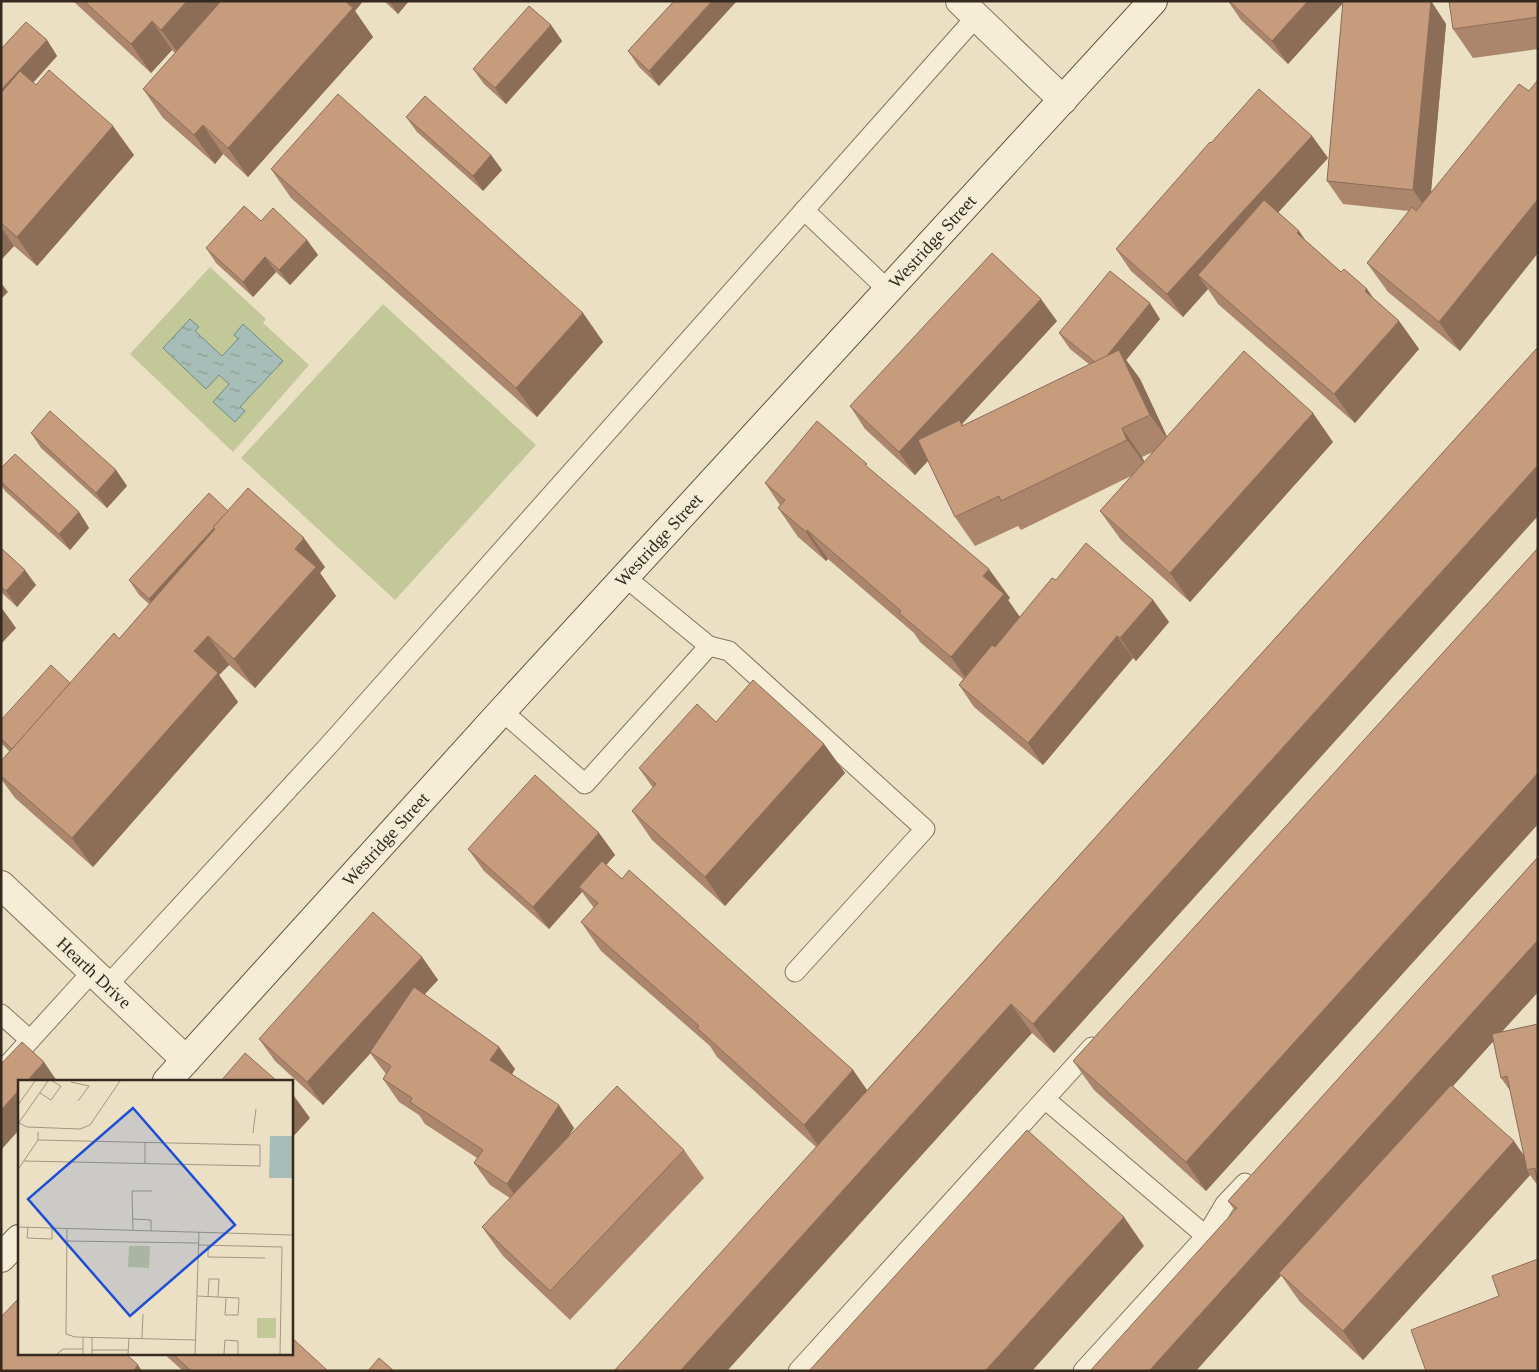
<svg xmlns="http://www.w3.org/2000/svg" width="1539" height="1372" viewBox="0 0 1539 1372" font-family="'Times New Roman',serif">
<style>
.pitch{fill:#c3c899}
.water{fill:url(#water-ripples);stroke:#6d8c84}
.lines{fill:none;stroke-linecap:round;stroke-linejoin:round}
.lane-casing{stroke:#84725c;stroke-width:21}
.street-casing{stroke:#84725c;stroke-width:30}
.secondary-casing{stroke:#66533f;stroke-width:30}
.lane{stroke:#f6edd7;stroke-width:19}
.street{stroke:#f6edd7;stroke-width:28}
.secondary{stroke:#f6edd7;stroke-width:28}
.wall{fill:#ab866c;fill-rule:evenodd}
.shaded-wall{fill:#8b6d58}
.building{fill:#c79c7d;stroke:#8b6d58}
.labels{text-anchor:middle;stroke-width:4;stroke-linejoin:round;paint-order:stroke}
.street-label{font-size:18px;fill:#352a1f;stroke:#f3ead3}
.inset-road{fill:none;stroke:#a29782;stroke-width:1}
.view{fill:#1d4ed8;fill-opacity:0.15;stroke:#1d4ed8;stroke-width:2.5}
.inset-edge{fill:none;stroke:#352a1f;stroke-width:2.5}
</style>
<defs>
<pattern id="water-ripples" width="26" height="14" patternUnits="userSpaceOnUse" patternTransform="scale(1.25)"><rect width="26" height="14" fill="#a6beb7"/><path d="M2 4q2-2 4 0t4 0M15 11q2-2 4 0t4 0" fill="none" stroke="#889b94"/></pattern>
</defs>
<rect width="100%" height="100%" fill="#ebe0c4"/>
<g class="pitch">
<polygon points="210,267 266,319 263,323 309,365 233,452 130,354"/>
<polygon points="383,304 536,445 395,600 241,458"/>
</g>
<polygon class="water" points="190,319 199,327 195,331 222,356 238,339 234,335 243,324 283,361 240,407 245,411 235,422 213,402 229,384 219,375 206,389 163,348"/>
<g class="lines">
<g class="lane-casing">
<g id="lane">
<polyline points="804,210 888,290"/>
<polyline points="625,577 709,646 729,651 925,829 795,972"/>
<polyline points="502,711 585,784 709,646"/>
<polyline points="107,986 329,745 976,17"/>
<polyline points="1,1014 30,1040"/>
<polyline points="1,1072 92,972"/>
<polyline points="1045,1099 1206,1236"/>
<polyline points="798,1371 1092,1047"/>
<polyline points="1083,1371 1206,1236 1225,1204 1245,1183"/>
</g>
</g>
<g class="street-casing">
<g id="street">
<polyline points="960,1 1063,100"/>
<path id="s1" d="M 1,885 L 186,1060"/>
</g>
</g>
<g class="secondary-casing">
<g id="secondary">
<path id="s2" d="M 167,1081 L 502,711 L 1153,1"/>
<polyline points="1,1258 19,1239"/>
</g>
</g>
<use href="#lane" class="lane"/>
<use href="#street" class="street"/>
<use href="#secondary" class="secondary"/>
</g>
<g class="wall">
<polygon points="73,1 363,1 355,11 373,37 248,177 223,154 215,164 163,118 143,89 175,53 172,50 151,73"/>
<polygon points="384,1 409,1 398,14"/>
<polygon points="674,1 659,86 639,67 628,51"/>
<polygon points="1228,1 1431,1 1446,24 1431,193 1529,91 1538,80 1538,253 1460,351 1388,292 1367,263 1409,211 1343,204 1327,181 1343,3 1288,64 1241,20"/>
<polygon points="1538,1 1538,49 1473,58 1453,29"/>
<polygon points="551,25 562,41 506,104 484,84 473,69"/>
<polygon points="47,40 57,56 33,83 134,155 37,266 14,246 1,260 1,49"/>
<polygon points="406,117 491,155 502,170 483,191 417,132"/>
<polygon points="1312,136 1328,158 1278,212 1299,231 1305,240 1341,272 1367,289 1373,298 1399,321 1419,349 1355,423 1218,304 1208,289 1183,317 1131,271 1116,249 1211,143"/>
<polygon points="271,169 583,313 603,342 537,417 291,198"/>
<polygon points="261,221 307,240 318,255 290,285 276,272 253,297 216,263 206,248"/>
<path d="M 1160,319 L 1126,360 L 1140,379 L 1167,437 L 1333,442 L 1190,602 L 1121,540 L 1100,511 L 1131,476 L 1021,530 L 1018,526 L 975,546 L 955,517 L 928,461 L 915,475 L 865,429 L 850,406 L 1057,321 L 962,424 L 963,426 L 1090,365 L 1070,349 L 1059,333 ZM 1153,452 L 1144,462 L 1142,457 Z"/>
<polygon points="1538,347 1054,1053 1032,1033 816,1147 717,1057 710,1046 601,951 581,922 594,908 582,892 549,929 484,871 468,849 599,833 615,855 606,865 622,879 853,1070 867,1090"/>
<polygon points="31,433 116,470 127,486 107,508 41,448"/>
<polygon points="1,468 79,512 89,528 70,550 5,491 1,485"/>
<polygon points="871,470 1010,598 1008,600 1020,617 1056,580 1153,600 1169,622 1136,661 1133,658 1043,765 974,707 959,685 963,679 920,642 914,633 828,559 826,561 798,537 778,508 780,505 765,483"/>
<polygon points="228,511 325,567 320,573 336,596 255,688 229,665 219,675 238,702 93,867 15,798 1,779 1,761 10,752 1,743 1,720 70,683 119,639 149,604 139,595 129,580"/>
<polygon points="1,548 36,585 17,607 1,592"/>
<polygon points="1538,548 1538,824 1206,1191 1094,1090 1073,1061"/>
<polygon points="716,722 824,744 845,773 725,906 652,840 632,811 653,788 639,768"/>
<path d="M 1538,857 L 1538,992 L 1501,1032 L 1538,1024 L 1538,1186 L 1530,1175 L 1363,1360 L 1300,1302 L 1228,1201 ZM 1493,1041 L 1501,1078 L 1511,1092 L 1524,1155 L 1453,1086 Z"/>
<polygon points="422,957 438,980 424,994 499,1047 515,1069 512,1074 574,1128 569,1135 684,1150 704,1178 570,1320 503,1256 482,1227 510,1198 490,1185 474,1163 477,1158 425,1124 419,1115 399,1102 383,1079 386,1074 370,1053 323,1105 275,1061 259,1039"/>
<polygon points="163,1353 291,1353 328,1371 183,1371"/>
</g>
<g class="shaded-wall">
<polygon points="187,1 230,1 182,58 161,30"/>
<polygon points="340,1 363,1 355,11 373,37 248,177 228,148"/>
<polygon points="389,1 409,1 398,14"/>
<polygon points="712,1 737,1 659,86 649,71"/>
<polygon points="1308,1 1345,1 1288,64 1272,41"/>
<polygon points="1431,1 1446,24 1429,213 1413,190"/>
<polygon points="152,21 172,50 151,73 131,44"/>
<polygon points="551,25 562,41 506,104 495,88"/>
<polygon points="47,40 57,56 3,116 1,113 1,90"/>
<polygon points="203,125 223,154 215,164 194,135"/>
<polygon points="113,126 134,155 37,266 17,237"/>
<polygon points="1312,136 1328,158 1211,286 1198,275 1208,289 1183,317 1167,294"/>
<polygon points="491,155 502,170 483,191 473,176"/>
<polygon points="1538,199 1538,253 1460,351 1439,322"/>
<polygon points="1,227 14,246 1,260"/>
<polygon points="1299,231 1319,260 1297,233"/>
<polygon points="307,240 318,255 290,285 279,270"/>
<polygon points="265,257 276,272 253,297 243,282"/>
<polygon points="1,283 8,292 1,299"/>
<polygon points="1367,289 1387,318 1365,291"/>
<polygon points="1041,299 1057,321 962,424 980,449 961,424 915,475 899,452"/>
<polygon points="1150,303 1160,319 1126,360 1140,379 1170,443 1150,415 1099,366"/>
<polygon points="583,313 603,342 537,417 516,388"/>
<polygon points="1399,321 1419,349 1355,423 1334,394"/>
<polygon points="1313,413 1333,442 1190,602 1170,573"/>
<polygon points="1122,428 1142,457 1148,468 1127,440"/>
<polygon points="1538,465 1538,516 1054,1053 1033,1024"/>
<polygon points="116,470 127,486 107,508 96,493"/>
<polygon points="79,512 89,528 70,550 59,534"/>
<polygon points="214,528 225,544 160,614 149,599"/>
<polygon points="807,530 828,559 826,561 806,532"/>
<polygon points="304,538 325,567 320,573 336,596 255,688 234,659 295,549"/>
<polygon points="989,569 1010,598 1008,600 1024,623 971,686 951,657 983,576"/>
<polygon points="25,570 36,585 17,607 6,591"/>
<polygon points="1153,600 1169,622 1136,661 1120,638"/>
<polygon points="1,607 16,628 1,644"/>
<polygon points="208,636 229,665 219,675 238,702 93,867 72,838 194,651"/>
<polygon points="1117,636 1133,658 1043,765 1028,743"/>
<polygon points="824,744 845,773 725,906 705,877"/>
<polygon points="1538,773 1538,824 1206,1191 1186,1162"/>
<polygon points="599,833 615,855 583,891 579,887 582,892 549,929 533,907"/>
<polygon points="1538,940 1538,992 1282,1275 1279,1273 1281,1276 1196,1371 1149,1371"/>
<polygon points="422,957 438,980 323,1105 307,1082"/>
<polygon points="1011,1004 1032,1033 727,1371 680,1371"/>
<polygon points="499,1047 515,1069 506,1083 490,1060"/>
<polygon points="44,1062 57,1081 27,1081"/>
<polygon points="853,1070 873,1099 824,1154 804,1125"/>
<polygon points="19,1090 19,1130 1,1150 1,1110"/>
<polygon points="294,1096 310,1118 291,1139 291,1099"/>
<polygon points="559,1105 574,1128 523,1207 507,1184"/>
<polygon points="1514,1141 1533,1169 1527,1170 1530,1175 1363,1360 1343,1331"/>
<polygon points="1124,1217 1144,1246 1032,1371 985,1371"/>
<polygon points="138,1365 142,1371 133,1371"/>
</g>
<g class="building">
<polygon points="84,1 187,1 161,30 152,21 131,44"/>
<polygon points="221,1 345,1 353,8 228,148 203,125 194,135 143,89"/>
<polygon points="674,1 712,1 649,71 628,51"/>
<polygon points="1229,1 1308,1 1272,41"/>
<polygon points="1343,1 1431,1 1413,190 1327,181"/>
<polygon points="1449,1 1538,1 1538,17 1453,29"/>
<polygon points="529,6 551,25 495,88 473,69"/>
<polygon points="26,22 47,40 1,90 1,49"/>
<polygon points="49,70 113,126 17,237 1,223 1,93 20,71 36,85"/>
<polygon points="1538,80 1538,199 1439,322 1367,263 1412,207 1416,211 1519,84 1529,91"/>
<polygon points="1259,89 1312,136 1167,294 1116,249 1210,142 1211,143"/>
<polygon points="338,94 583,313 516,388 271,169"/>
<polygon points="425,96 491,155 473,176 406,117"/>
<polygon points="1264,200 1299,231 1297,233 1341,272 1344,269 1367,289 1365,291 1399,321 1334,394 1198,275"/>
<polygon points="244,206 261,221 273,208 307,240 279,270 265,257 243,282 206,248"/>
<polygon points="992,253 1041,299 899,452 850,406"/>
<polygon points="1110,271 1150,303 1106,357 1095,362 1059,333"/>
<polygon points="1538,347 1538,465 1033,1024 1011,1004 680,1371 614,1371"/>
<polygon points="1119,350 1150,415 1122,428 1127,440 1001,501 999,496 955,517 918,440 960,420 962,426"/>
<polygon points="1244,351 1313,413 1170,573 1100,511"/>
<polygon points="50,411 116,470 96,493 31,433"/>
<polygon points="817,421 867,464 865,465 989,569 983,576 1004,594 951,657 899,613 901,611 807,530 806,532 778,508 785,500 765,483"/>
<polygon points="15,454 79,512 59,534 1,482 1,468"/>
<polygon points="248,488 304,538 295,549 316,567 234,659 208,636 194,651 218,673 72,838 1,776 1,761 114,633 119,639 215,529 213,527"/>
<polygon points="209,493 228,511 213,527 214,528 149,599 129,580"/>
<polygon points="1086,543 1153,600 1120,638 1117,636 1028,743 959,685 992,645 995,647 1052,578 1056,580"/>
<polygon points="1,548 25,570 6,591 1,587"/>
<polygon points="1538,548 1538,773 1186,1162 1073,1061"/>
<polygon points="51,665 70,683 12,749 1,738 1,720"/>
<polygon points="753,680 824,744 705,877 632,811 656,784 639,768 697,704 716,722"/>
<polygon points="535,775 599,833 533,907 468,849"/>
<polygon points="1538,857 1538,940 1149,1371 1090,1371 1237,1208 1228,1201"/>
<polygon points="602,861 622,879 629,870 853,1070 804,1125 697,1028 699,1026 581,922 598,903 579,887"/>
<polygon points="373,912 422,957 307,1082 259,1039"/>
<polygon points="414,987 499,1047 490,1060 559,1105 507,1184 474,1163 483,1150 410,1102 412,1098 383,1079 391,1066 370,1052"/>
<polygon points="1538,1024 1538,1184 1535,1168 1527,1170 1507,1076 1501,1078 1492,1034"/>
<polygon points="22,1042 44,1062 27,1081 19,1081 19,1090 1,1110 1,1064"/>
<polygon points="245,1053 277,1081 221,1081"/>
<polygon points="1451,1085 1514,1141 1343,1331 1279,1273"/>
<polygon points="617,1086 684,1150 550,1291 482,1227"/>
<polygon points="1027,1130 1124,1217 985,1371 809,1371"/>
<polygon points="1538,1259 1538,1370 1536,1371 1426,1371 1411,1330 1499,1296 1492,1276"/>
<polygon points="19,1298 19,1353 125,1353 138,1365 133,1371 2,1371 1,1370 1,1317"/>
<polygon points="291,1337 328,1371 191,1371 172,1353 291,1353"/>
<polygon points="379,1358 394,1371 368,1371"/>
</g>
<g class="labels">
<g class="street-label">
<text dy="6" stroke="none"><textPath href="#s2" startOffset="1136">Westridge Street</textPath></text>
<text dy="6" stroke="none"><textPath href="#s2" startOffset="731">Westridge Street</textPath></text>
<text dy="6" stroke="none"><textPath href="#s2" startOffset="326">Westridge Street</textPath></text>
<text dy="6" stroke="none"><textPath href="#s1" startOffset="128">Hearth Drive</textPath></text>
</g>
</g>
<g transform="translate(18 1080)">
<rect width="275" height="275" fill="#ebe0c4"/>
<path d="M 239,238 L 258,238 L 258,258 L 239,258 Z" fill="#c3c899"/>
<path d="M 111,166 L 132,166 L 131,188 L 110,187 Z" fill="#c3c899"/>
<path d="M 252,56 L 275,56 L 275,98 L 251,98 Z" fill="#a6beb7"/>
<path class="inset-road" d="M 53,2 L 71,6 L 60,21M 22,13 L 33,20 L 43,6 L 34,1M 0,25 L 17,1M 1,43 L 9,47 L 62,49 L 72,45 L 102,1M 0,44 L 30,1M 235,53 L 238,29M 127,62 L 127,83M 6,81 L 242,86 L 242,65 L 20,60M 1,88 L 20,60 L 20,52M 115,139 L 133,140 L 133,151M 0,147 L 275,155M 10,147 L 9,158 L 34,159 L 34,148M 49,149 L 48,254 L 57,257 L 178,260M 115,150 L 114,111 L 134,111M 49,161 L 181,163M 181,165 L 264,167 L 262,274M 190,165 L 190,177 L 247,178M 179,216 L 221,218 L 220,235 L 207,235 L 208,218M 190,217 L 191,199 L 201,199 L 200,217M 124,259 L 125,234M 74,270 L 110,270M 39,274 L 45,269 L 65,269M 65,274 L 65,257M 74,274 L 74,257M 110,274 L 111,258M 177,274 L 181,152M 206,274 L 207,260 L 220,261 L 220,274"/>
<path class="view" d="M 115,28 L 217,145 L 112,236 L 10,119 Z"/>
<rect width="275" height="275" class="inset-edge"/>
</g>
<rect width="1539" height="1372" fill="none" stroke="#352a1f" stroke-width="5"/>
</svg>
